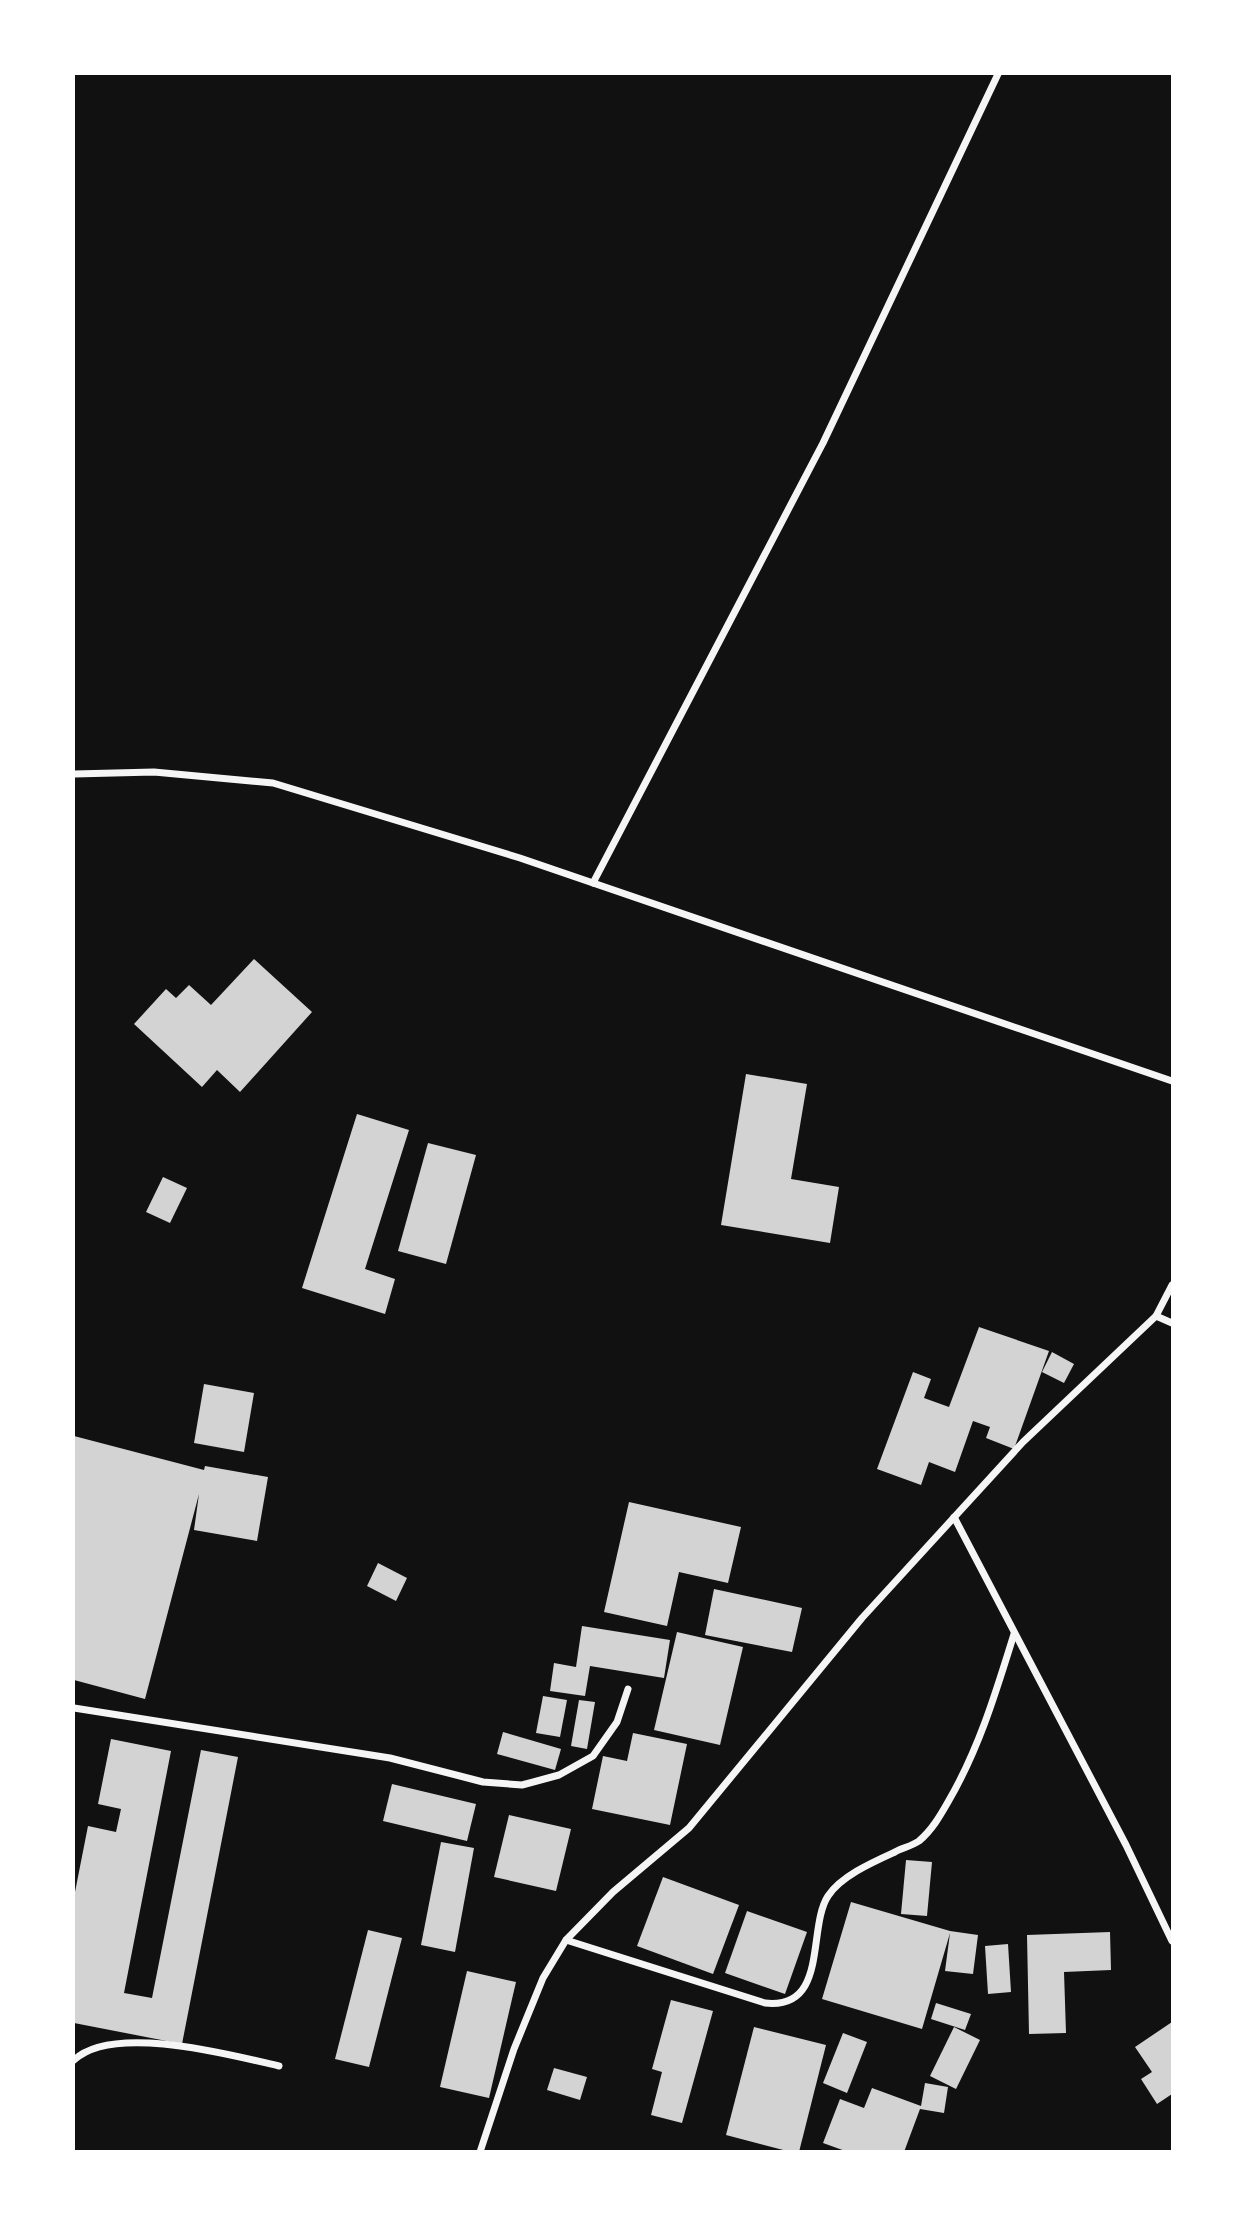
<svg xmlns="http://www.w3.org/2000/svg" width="1246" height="2225" viewBox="0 0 1246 2225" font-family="'Nunito Sans',sans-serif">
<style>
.building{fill:#d3d3d3}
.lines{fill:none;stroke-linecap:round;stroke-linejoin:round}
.minor{stroke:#f5f5f5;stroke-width:7}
</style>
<rect width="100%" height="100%" fill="#111"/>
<g class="building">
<polygon points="254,959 312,1012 240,1092 217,1070 202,1087 134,1024 166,989 176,998 189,985 211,1005"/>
<polygon points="746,1074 807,1084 791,1179 839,1187 830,1243 721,1225"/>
<polygon points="357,1114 409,1130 365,1269 395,1279 385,1314 302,1288"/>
<polygon points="428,1143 476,1155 446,1264 398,1251"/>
<polygon points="163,1177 187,1188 170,1223 146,1212"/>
<polygon points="979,1327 1049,1351 1014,1449 986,1438 990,1427 973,1421 955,1472 929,1462 921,1485 877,1469 913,1372 931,1379 924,1398 949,1407"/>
<polygon points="1052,1352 1074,1364 1064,1383 1042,1372"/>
<polygon points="204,1384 254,1393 244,1452 194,1443"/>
<polygon points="74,1436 204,1470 205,1466 268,1477 257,1541 194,1530 199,1494 145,1699 74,1680"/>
<polygon points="629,1502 741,1527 728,1583 679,1572 667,1626 604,1612"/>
<polygon points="378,1563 407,1578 396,1601 367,1586"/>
<polygon points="714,1589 802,1608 792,1652 705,1635"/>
<polygon points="582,1626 670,1640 664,1678 590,1666 585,1696 550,1691 554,1663 576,1667"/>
<polygon points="677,1632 743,1647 720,1745 654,1730"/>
<polygon points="543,1696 567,1700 560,1737 536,1733"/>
<polygon points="579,1700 595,1702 587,1749 571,1746"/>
<polygon points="503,1732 561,1749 555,1770 497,1754"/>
<polygon points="633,1733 687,1744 670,1825 592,1809 603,1756 627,1761"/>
<polygon points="111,1739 171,1751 124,1993 152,1998 201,1750 238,1757 182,2044 74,2023 74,1897 88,1826 116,1832 121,1809 98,1804"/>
<polygon points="392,1784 476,1804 467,1841 383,1821"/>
<polygon points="509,1815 571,1829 556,1891 494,1877"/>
<polygon points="441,1842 474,1848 455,1952 421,1945"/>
<polygon points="906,1860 932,1862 927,1916 901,1914"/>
<polygon points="663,1877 739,1905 713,1974 637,1946"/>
<polygon points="851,1902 950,1931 978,1935 973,1974 945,1971 950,1933 922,2029 822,1999"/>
<polygon points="747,1911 807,1932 785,1994 725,1973"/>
<polygon points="368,1930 402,1938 369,2067 335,2059"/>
<polygon points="1110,1932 1111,1970 1064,1972 1066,2033 1029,2034 1027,1935"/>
<polygon points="1008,1944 1011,1992 988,1994 985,1946"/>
<polygon points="467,1971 516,1982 489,2098 440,2087"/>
<polygon points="671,2000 713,2011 682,2123 651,2115 662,2072 652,2069"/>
<polygon points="936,2003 971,2014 965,2030 931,2019"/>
<polygon points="1172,2022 1172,2094 1157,2104 1141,2079 1152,2072 1135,2047"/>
<polygon points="754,2027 826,2045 799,2152 791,2152 726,2135"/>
<polygon points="954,2027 980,2040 956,2089 930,2076"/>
<polygon points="843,2033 867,2042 847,2093 823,2083"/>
<polygon points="554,2068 587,2077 580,2100 547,2090"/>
<polygon points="925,2083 948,2087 944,2113 920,2109 904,2152 848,2152 823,2143 840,2099 864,2108 872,2088 921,2106"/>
</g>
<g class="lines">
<g class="minor">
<polyline points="74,774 154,772 273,783 520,858 1172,1081"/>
<polyline points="593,883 823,443 998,74"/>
<polyline points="1156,1316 1172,1285"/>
<polyline points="954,1517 1126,1845 1172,1941"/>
<polyline points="74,1708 390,1758 483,1782 522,1785 559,1775 593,1756 617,1722 628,1689"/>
<path d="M 566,1940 L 765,2003 C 829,2010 807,1928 828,1896 C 841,1876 873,1862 895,1852 C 902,1848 912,1846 919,1841 C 932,1830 940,1816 948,1802 C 979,1749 996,1692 1014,1634"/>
<path d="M 74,2060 C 113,2023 231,2055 279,2066"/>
<polyline points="480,2152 514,2049 543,1978 566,1940 613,1892 689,1828 862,1618 1023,1442 1156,1316 1172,1323"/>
</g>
</g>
<rect width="1246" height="2225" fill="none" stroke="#ffffff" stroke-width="150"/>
</svg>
